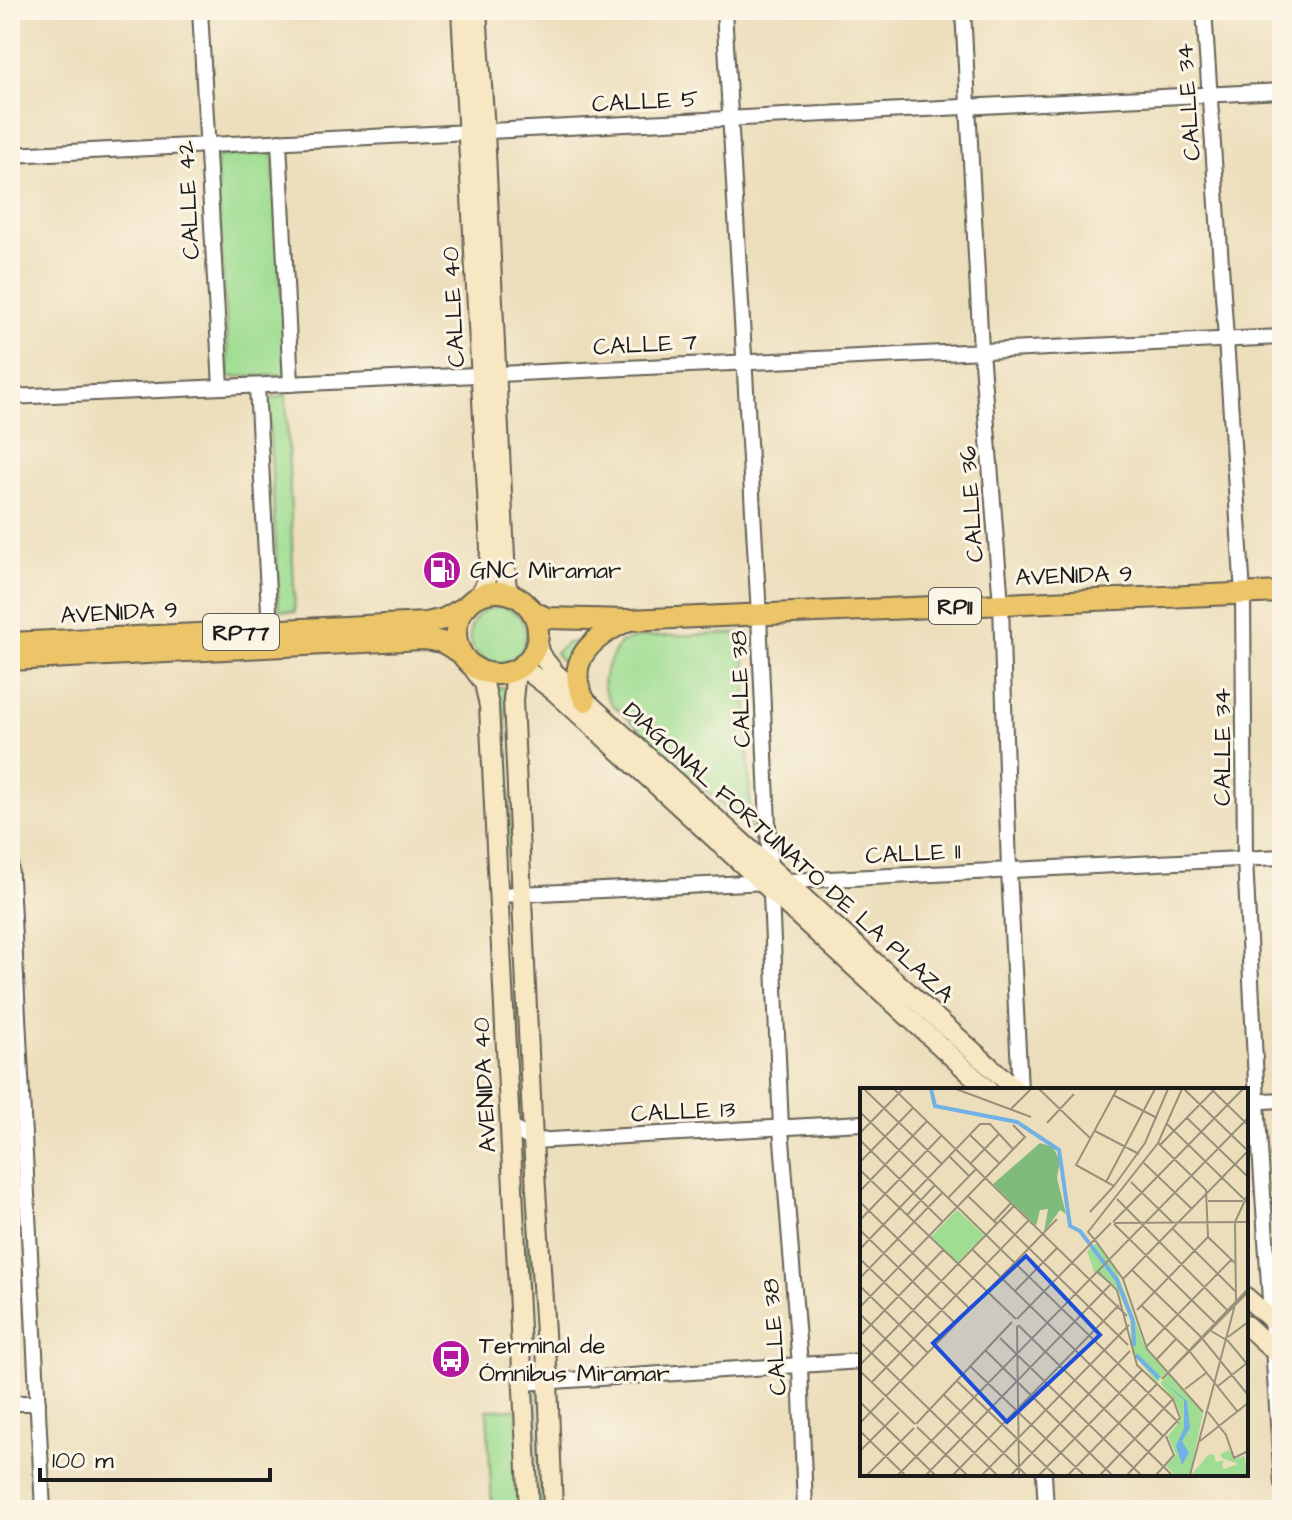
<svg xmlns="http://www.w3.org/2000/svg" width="1292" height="1520" viewBox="0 0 1292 1520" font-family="'Architects Daughter',sans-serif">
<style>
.green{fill:#9fdd92;stroke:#5e7c57;stroke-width:2}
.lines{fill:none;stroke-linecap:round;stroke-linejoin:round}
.minor-casing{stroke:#656054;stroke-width:18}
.secondary-casing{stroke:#656054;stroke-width:22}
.primary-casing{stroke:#656054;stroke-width:24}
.minor{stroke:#fff;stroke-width:14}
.secondary{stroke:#f7e8c3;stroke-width:18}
.primary{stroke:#ecc569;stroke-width:20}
.labels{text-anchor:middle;stroke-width:6;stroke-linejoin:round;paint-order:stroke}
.shield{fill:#fcf5e5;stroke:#5f5d58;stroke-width:2}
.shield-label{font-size:22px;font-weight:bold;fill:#1c1c1c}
.street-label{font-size:24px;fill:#1c1c1c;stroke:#fcf5e5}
.poi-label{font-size:24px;fill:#1c1c1c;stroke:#fcf5e5;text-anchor:start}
.inset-river{fill:none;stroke:#72b1e5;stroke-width:4}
.inset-road{fill:none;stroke:#99907b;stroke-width:2}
.view{fill:#1d4ed8;fill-opacity:0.15;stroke:#1d4ed8;stroke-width:4}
.inset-edge{fill:none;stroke:#1c1c1c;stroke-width:4}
</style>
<rect width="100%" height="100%" fill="#fcf5e5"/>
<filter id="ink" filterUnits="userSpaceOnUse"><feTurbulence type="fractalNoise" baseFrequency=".0125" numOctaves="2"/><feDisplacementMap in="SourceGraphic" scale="16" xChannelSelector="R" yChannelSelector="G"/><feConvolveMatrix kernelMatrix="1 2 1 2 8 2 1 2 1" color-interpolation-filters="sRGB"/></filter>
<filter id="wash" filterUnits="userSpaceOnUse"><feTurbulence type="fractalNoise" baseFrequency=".006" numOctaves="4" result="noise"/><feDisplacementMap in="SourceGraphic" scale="32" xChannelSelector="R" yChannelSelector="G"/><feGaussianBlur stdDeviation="1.8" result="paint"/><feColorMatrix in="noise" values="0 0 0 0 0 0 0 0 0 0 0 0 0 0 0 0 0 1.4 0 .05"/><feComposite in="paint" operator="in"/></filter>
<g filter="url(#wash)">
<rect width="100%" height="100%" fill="#ecdebb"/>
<g class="green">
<polygon points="273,153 286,375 229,377 216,156"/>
<polygon points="286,395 295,612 279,610 268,399"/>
<circle cx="498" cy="635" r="28"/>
<path d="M 744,633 L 751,831 L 611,703 C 594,680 609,664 620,643 L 638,637 Z"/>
<polygon points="589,637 569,671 555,653 566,644"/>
<polygon points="505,687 512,865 507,865 496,688"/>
<polygon points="511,912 514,913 522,1107 519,1106"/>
<polygon points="525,1151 535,1344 534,1346 531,1345 522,1152"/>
<polygon points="537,1389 538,1390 544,1510 540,1510 534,1391"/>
<polygon points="517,1409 522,1510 492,1510 487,1410"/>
</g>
</g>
<g filter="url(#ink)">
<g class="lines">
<g class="minor-casing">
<g id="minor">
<polyline points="200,10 221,387"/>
<polyline points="724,10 759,615 781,1128 800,1365 805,1510"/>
<polyline points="963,10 981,350 1001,604 1009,870 1020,1090"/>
<polyline points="1204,10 1243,594 1245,859 1257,1102 1282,1484"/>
<polyline points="279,141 291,384"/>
<polyline points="10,155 1282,91"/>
<polyline points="257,386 270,630"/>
<polyline points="10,397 1282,337"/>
<polyline points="10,859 43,1510"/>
<polyline points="499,895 1282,857"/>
<polyline points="1246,1102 1282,1100"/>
<polyline points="510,1126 533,1141 862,1123"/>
<polyline points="523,1383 862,1361"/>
<polyline points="10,1403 38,1403"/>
<polyline points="1044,1474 1046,1510"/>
</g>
</g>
<g class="secondary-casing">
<g id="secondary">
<path d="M 461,10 L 490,548 C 489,568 490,583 476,598"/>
<polyline points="477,10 485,131 506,579 507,588 513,595"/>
<polyline points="537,644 540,654 555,673 1016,1090"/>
<polyline points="469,663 484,683 489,706 529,1510"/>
<polyline points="518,669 530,673 555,692 988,1090"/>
<polyline points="516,670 513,700 533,1141 548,1381 553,1510"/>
<polyline points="1246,1297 1282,1329"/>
<polyline points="1246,1325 1282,1358"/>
</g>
</g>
<g class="primary-casing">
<g id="primary">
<circle cx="497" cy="633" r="41"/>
<polyline points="529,607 536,613 547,618 629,620 1282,592"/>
<polyline points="10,643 426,623 444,619 467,606"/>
<polyline points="10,660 424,639 442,642 461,653"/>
<path d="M 585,701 C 563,662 592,638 625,622"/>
</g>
</g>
<use href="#minor" class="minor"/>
<use href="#secondary" class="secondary"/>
<use href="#primary" class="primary"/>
</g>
</g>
<defs>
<g id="fuel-disc" transform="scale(2)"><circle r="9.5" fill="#b5179e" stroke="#fcf5e5"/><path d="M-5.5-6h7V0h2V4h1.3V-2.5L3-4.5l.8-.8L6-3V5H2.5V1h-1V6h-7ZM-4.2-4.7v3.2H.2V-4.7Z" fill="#fff"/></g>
<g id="bus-disc" transform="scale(2)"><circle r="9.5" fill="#b5179e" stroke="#fcf5e5"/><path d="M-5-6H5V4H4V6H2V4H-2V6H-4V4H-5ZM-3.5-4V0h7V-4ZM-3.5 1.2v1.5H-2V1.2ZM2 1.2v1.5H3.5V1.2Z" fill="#fff"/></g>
</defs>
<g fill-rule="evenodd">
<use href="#fuel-disc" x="442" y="570"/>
<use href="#bus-disc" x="451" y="1359"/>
</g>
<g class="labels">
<g class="shield">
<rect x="929" y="588" width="52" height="36" rx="6"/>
<rect x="203" y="614" width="76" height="36" rx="6"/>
</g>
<g class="shield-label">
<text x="955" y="614">RP11</text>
<text x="241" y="640">RP77</text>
</g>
<g class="street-label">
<text transform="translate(645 101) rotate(-3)" y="8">CALLE 5</text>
<text transform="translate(1188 102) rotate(-94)" y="8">CALLE 34</text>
<text transform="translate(188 200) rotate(-93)" y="8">CALLE 42</text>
<text transform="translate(453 307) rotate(-93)" y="8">CALLE 40</text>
<text transform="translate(645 344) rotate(-3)" y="8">CALLE 7</text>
<text transform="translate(971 504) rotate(-94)" y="8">CALLE 36</text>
<text transform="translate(1074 575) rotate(-2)" y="8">AVENIDA 9</text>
<text transform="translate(119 612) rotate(-3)" y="8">AVENIDA 9</text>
<text transform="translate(740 689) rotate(-92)" y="8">CALLE 38</text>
<text transform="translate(1222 747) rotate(-90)" y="8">CALLE 34</text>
<text transform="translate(789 852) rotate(42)" y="8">DIAGONAL FORTUNATO DE LA PLAZA</text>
<text transform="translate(913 853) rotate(-3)" y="8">CALLE 11</text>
<text transform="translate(484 1085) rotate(-93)" y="8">AVENIDA 40</text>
<text transform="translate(683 1111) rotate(-3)" y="8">CALLE 13</text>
<text transform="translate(774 1337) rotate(-94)" y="8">CALLE 38</text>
</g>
<g class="poi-label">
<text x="470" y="578">GNC Miramar</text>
<text x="479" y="1353">Terminal de<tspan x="479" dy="28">Ómnibus Miramar</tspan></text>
</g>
</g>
<g transform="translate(860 1088)">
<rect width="388" height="388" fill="#ecdebb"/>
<path d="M 97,122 L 124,147 L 97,175 L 71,149 ZM 236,155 L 255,179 L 285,259 L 307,283 L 297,295 L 272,264 L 270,231 L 257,200 L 234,184 L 227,163 ZM 309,286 L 343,325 L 330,387 L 315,387 L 306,378 L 316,366 L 308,348 L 322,330 L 314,311 L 300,295 ZM 369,362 L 375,371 L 384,368 L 388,387 L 331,387 L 348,367 L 354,366 L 356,374 L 365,372 L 362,376 L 364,381 L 378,376 L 362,370 L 360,366 Z" fill="#9fdd92"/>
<path d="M 180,55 L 193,59 L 200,73 L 197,90 L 206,126 L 200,122 L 184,144 L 188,121 L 180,122 L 176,138 L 133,96 Z" fill="#7fbc7c"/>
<path d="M 300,291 L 327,313 L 330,340 L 322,353 L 329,365 L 322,377 L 316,358 L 324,340 L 324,312 Z" fill="#72b1e5"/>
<path class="inset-river" d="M 71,1 L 75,18 L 157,34 L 199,62 L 210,138 L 220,143 L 257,192 L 273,233 L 274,258M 276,267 L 299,290"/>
<path class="inset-road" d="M 4,1 L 82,76M 34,1 L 267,228M 96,1 L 171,29M 179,1 L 231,51M 324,1 L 388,63M 351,1 L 388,37M 253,7 L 297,30M 151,21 L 171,1M 0,24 L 319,335M 327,30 L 388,89M 187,35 L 214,6M 307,36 L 388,115M 235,43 L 279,66M 0,45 L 43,1M 110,47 L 139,75M 0,52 L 83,134M 298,55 L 346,102 L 348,149 L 375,175M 300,57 L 355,1M 89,68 L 109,88M 0,74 L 53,20M 111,75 L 139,46M 284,75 L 332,121M 0,82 L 156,231M 246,94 L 295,1M 271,94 L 312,134M 254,98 L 285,55 L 308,1M 0,103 L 67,33M 108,108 L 137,136M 88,110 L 116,81M 257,111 L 367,222M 348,113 L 383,113M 0,114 L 110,221M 230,124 L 254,98 L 216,77 L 257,1M 47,127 L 75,97M 0,132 L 82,47M 140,132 L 268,257M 134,133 L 151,115M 253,134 L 383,1M 375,134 L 388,106M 254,135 L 388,134M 254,136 L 355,235M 313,141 L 375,203M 0,142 L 96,236M 235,152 L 228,144 L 298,55 L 322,1M 235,152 L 263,191 L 287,261 L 343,324M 0,161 L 120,36 L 130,36 L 153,61M 112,161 L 304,349M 0,171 L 82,250M 272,182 L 341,249 L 388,307M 237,183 L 257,202 L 277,277 L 313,311 L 320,330 L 267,387M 0,190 L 82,105M 263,191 L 388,63M 0,198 L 68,265M 388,201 L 302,291 L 388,204M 155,203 L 197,160M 282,218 L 330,264 L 377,323M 0,219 L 165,49 L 153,37M 277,222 L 348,149M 0,226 L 54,279M 157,231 L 251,135M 158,237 L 312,387M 157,238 L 159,387M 351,243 L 368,253 L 388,277M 0,248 L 83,162M 368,249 L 388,234M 140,250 L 281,387M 0,254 L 137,387M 286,259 L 371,172M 126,263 L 252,387M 297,271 L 316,251M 0,277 L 154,118M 111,279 L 224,387M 0,283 L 55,336M 97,293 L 195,387M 12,294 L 169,132M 358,298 L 387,275M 325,301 L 346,285M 84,307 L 166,387M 26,308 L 197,131M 0,314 L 75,387M 348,324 L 366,347 L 374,370 L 388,363M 0,335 L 24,310M 259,335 L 297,296M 56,336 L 152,234M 57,339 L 107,387M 0,343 L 45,387M 340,353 L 388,315M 0,363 L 39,324M 7,387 L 54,340M 38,387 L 388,30M 66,387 L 251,196M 93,387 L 259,217M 122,387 L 269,237M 151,387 L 270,263M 179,387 L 282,282M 208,387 L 259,335M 240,387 L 313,311M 296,387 L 314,367 L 306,348M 330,387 L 376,213 L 375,134"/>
<path class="view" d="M 166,168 L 240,247 L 147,334 L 73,255 Z"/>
<rect width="388" height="388" class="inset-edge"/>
</g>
<rect width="1292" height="1520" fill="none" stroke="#fcf5e5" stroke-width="40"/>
<path d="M40 1468v12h230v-12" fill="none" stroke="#1c1c1c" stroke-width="4"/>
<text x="52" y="1468" font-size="24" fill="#1c1c1c" stroke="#fcf5e5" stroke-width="6" paint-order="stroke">100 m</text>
</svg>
